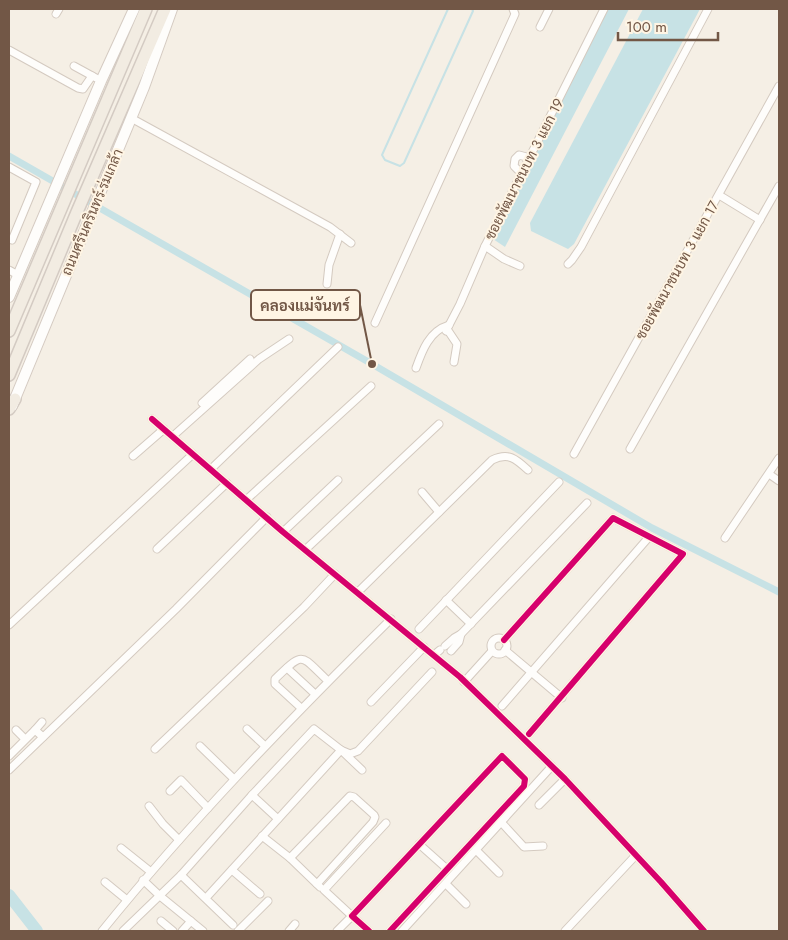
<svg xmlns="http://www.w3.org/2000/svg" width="788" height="940" viewBox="0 0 788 940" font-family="Jost,Sarabun,sans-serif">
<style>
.water{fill:#c7e2e5}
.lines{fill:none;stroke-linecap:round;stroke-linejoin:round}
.stream{stroke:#c7e2e5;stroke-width:2}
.canal{stroke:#c7e2e5;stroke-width:7}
.river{stroke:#c7e2e5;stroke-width:12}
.street-casing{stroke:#d4cac0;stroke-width:9}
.secondary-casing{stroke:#d5cbc2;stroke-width:12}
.primary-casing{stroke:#d4cbc3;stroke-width:14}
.street{stroke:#fefdfb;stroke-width:7}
.secondary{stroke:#fefdfb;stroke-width:10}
.primary{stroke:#f2ece2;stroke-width:11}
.cycleway-casing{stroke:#fff5e4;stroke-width:9}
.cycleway{stroke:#d6006c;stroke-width:6}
.labels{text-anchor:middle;stroke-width:4;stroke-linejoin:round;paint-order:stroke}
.street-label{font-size:14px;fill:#725746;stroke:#fff5e4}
.leader{fill:none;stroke:#725746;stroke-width:2}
.callout-dot{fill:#725746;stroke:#fff5e4;stroke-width:2}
.callout{fill:#fff5e4;stroke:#725746;stroke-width:2}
.callout-label{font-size:15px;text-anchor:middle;font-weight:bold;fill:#725746}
</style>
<rect width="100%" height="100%" fill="#f5efe5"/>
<g class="water">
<polygon points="608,9 629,9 505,247 493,239"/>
<polygon points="643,9 700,9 574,244 568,249 531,231 530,223"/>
</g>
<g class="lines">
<polyline class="stream" points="448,9 382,155 385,160 400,166 404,163 473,11 472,9"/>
<polyline class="canal" points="9,156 372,364 652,528 779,592"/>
<polyline class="river" points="9,895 37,931"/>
<g class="street-casing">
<g id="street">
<polyline points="56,14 59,9"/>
<polyline points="540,27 549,9"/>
<polyline points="9,50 78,88 83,89 92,76"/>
<polyline points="74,66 96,78"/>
<polyline points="131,118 330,227 351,243"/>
<polyline points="9,167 36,182 12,240"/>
<polyline points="522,174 514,166 515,159 519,155 530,158"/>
<polyline points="719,195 760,220"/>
<polyline points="485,246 504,259 520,266"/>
<polyline points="568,264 572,260 581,247 708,9"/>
<polyline points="9,270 18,275"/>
<polyline points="327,284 329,265 340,234"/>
<polyline points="375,323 515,14 513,9"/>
<polyline points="447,329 457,344 454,362"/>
<polyline points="446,331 460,304 485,246 604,9"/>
<path d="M 416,368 C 422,351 429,331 449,325"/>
<polyline points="202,403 250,359"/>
<polyline points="152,419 283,532 460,677 565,779 661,882 704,931"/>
<polyline points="173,436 259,359 289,339"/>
<polyline points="630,449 779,186"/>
<polyline points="574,454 779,86"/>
<polyline points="133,456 164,429"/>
<polyline points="211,469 338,347"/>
<polyline points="769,474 779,481"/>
<polyline points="422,492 439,512"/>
<polyline points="246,500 371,386"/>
<polyline points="283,532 338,480"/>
<polyline points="725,538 779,458"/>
<polyline points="157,549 227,483"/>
<polyline points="305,550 439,424"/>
<path d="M 358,592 L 492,460 C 509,452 516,459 528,470"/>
<polyline points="446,600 471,624"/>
<polyline points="9,625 193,454"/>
<polyline points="419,629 559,482"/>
<polyline points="461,634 587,503"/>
<circle cx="499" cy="646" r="8"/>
<polyline points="504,640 613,518 683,554 529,734"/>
<polyline points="445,646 454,638 461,634 459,642 451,651"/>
<polyline points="505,650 562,698"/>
<polyline points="434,655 440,650"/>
<polyline points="287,668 315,694"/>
<polyline points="464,682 492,651"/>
<polyline points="371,702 424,647"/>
<polyline points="502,706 649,537"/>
<path d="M 301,708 L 275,684 L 275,679 C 305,650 300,655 328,681"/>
<polyline points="42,722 35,730 43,737"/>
<polyline points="247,729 265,746"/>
<polyline points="16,730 25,739"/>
<polyline points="200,746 234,779"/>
<polyline points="155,749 304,607 335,574"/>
<polyline points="343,751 350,754 358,751 432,672"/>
<polyline points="9,756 35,730"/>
<polyline points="9,770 176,609 267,517"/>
<polyline points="170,791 181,780 208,808"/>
<polyline points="252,795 314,729 341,750 362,770"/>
<polyline points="539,805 565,779"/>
<polyline points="149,806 163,824 179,840"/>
<polyline points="501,822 524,847 543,846"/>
<polyline points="262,836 290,858 320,887"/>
<polyline points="419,844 447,869"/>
<polyline points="121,848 151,872"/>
<polyline points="476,850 499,873"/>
<polyline points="290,858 350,796 354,797 374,815 375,817 373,822 317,884"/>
<polyline points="232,870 260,894"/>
<polyline points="181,875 233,925"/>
<polyline points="143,880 160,896 203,931"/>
<polyline points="105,882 127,900"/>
<polyline points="446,884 466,904"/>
<polyline points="206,898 341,750"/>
<polyline points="161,921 173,931"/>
<path d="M 102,931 C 191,821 290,719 391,619"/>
<polyline points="123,931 181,875 252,795 278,819"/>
<polyline points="182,931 191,921"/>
<polyline points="238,931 268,901"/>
<polyline points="289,931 295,924"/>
<polyline points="337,931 352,916 324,890 386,823"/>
<polyline points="369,931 352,916 502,756 525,779 524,786 390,931"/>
<polyline points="402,931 552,766"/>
<polyline points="565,931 636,855"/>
</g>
</g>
<g class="secondary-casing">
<g id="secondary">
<polyline points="9,297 101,81 134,9"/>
<polyline points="12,406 144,87 172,9"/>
</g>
</g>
<g class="primary-casing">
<g id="primary">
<polyline points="9,331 146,9"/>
<polyline points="9,375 77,212 165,9"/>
<polyline points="9,409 15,399"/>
</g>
</g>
<use href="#street" class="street"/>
<use href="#secondary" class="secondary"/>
<use href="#primary" class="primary"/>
<g class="cycleway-casing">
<g id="cycleway">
<polyline points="152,419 283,532 460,677 565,779 661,882 704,931"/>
<polyline points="504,640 613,518 683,554 529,734"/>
<polyline points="369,931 352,916 502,756 525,779 524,786 390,931"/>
</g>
</g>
<use href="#cycleway" class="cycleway"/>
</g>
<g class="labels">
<g class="street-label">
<text transform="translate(524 169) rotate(-63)" y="5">ซอยพัฒนาชนบท 3 แยก 19</text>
<text transform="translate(92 212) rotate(-67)" y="5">ถนนศรีนครินทร์-ร่มเกล้า</text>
<text transform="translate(677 270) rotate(-61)" y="5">ซอยพัฒนาชนบท 3 แยก 17</text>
</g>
</g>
<path class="leader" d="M372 364L360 305"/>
<circle class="callout-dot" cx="372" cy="364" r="5"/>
<rect class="callout" x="251" y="290" width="109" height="30" rx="5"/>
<g class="callout-label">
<text x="305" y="311">คลองแม่จันทร์</text>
</g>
<rect width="788" height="940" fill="none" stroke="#725746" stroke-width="20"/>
<path d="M618 32v8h100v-8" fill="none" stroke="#725746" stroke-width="2.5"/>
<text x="626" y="32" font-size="15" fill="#725746" stroke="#fff5e4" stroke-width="4" paint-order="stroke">100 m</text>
</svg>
